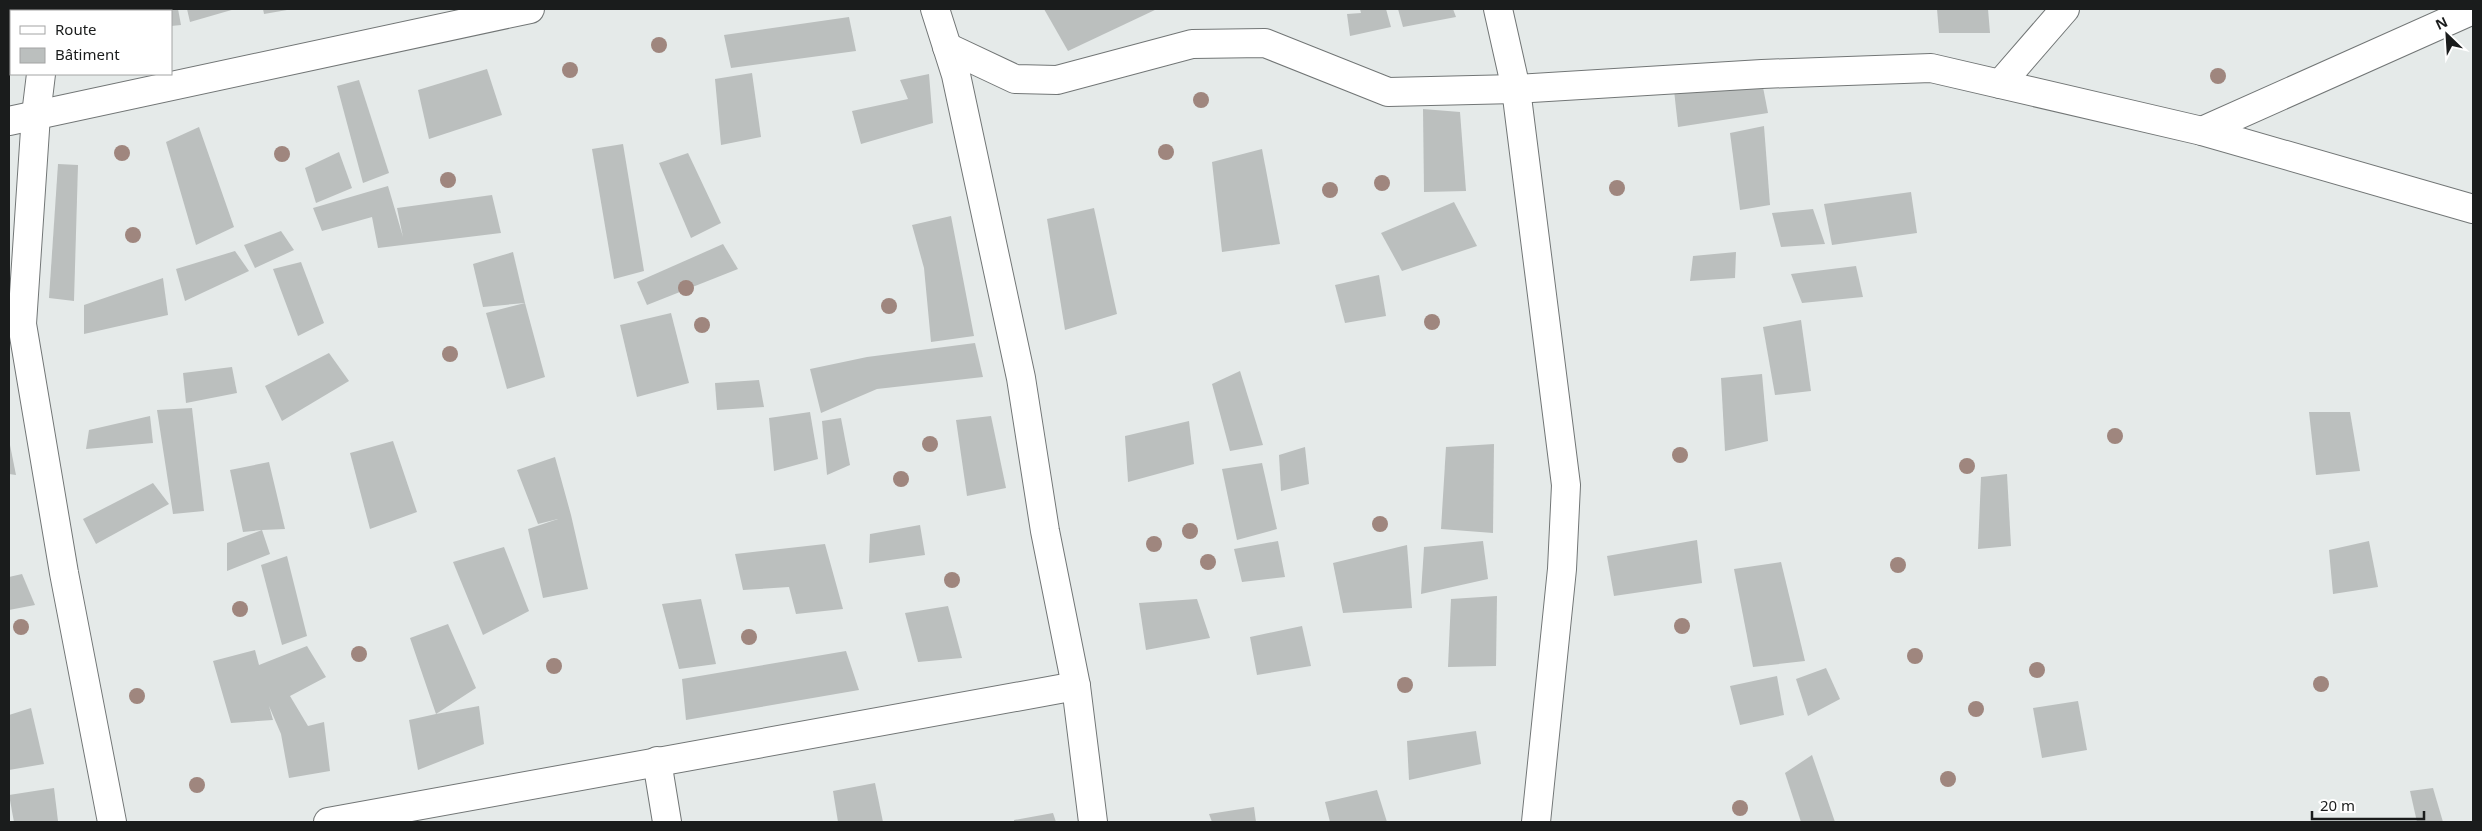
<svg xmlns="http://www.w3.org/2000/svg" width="2482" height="831" viewBox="0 0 2482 831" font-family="'Noto Sans',sans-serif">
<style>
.building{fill:#bbbfbe}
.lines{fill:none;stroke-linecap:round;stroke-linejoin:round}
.street-casing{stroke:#727676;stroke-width:30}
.secondary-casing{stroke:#727676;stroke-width:30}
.street{stroke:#fff;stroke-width:28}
.secondary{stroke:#fff;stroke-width:28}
.tree{fill:#9f867e}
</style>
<rect width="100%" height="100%" fill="#e5eae9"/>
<g class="building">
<polygon points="108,9 178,9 181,25 171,26 171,11 108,11"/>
<polygon points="187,9 235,9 190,22"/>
<polygon points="263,9 287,9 287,10 264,14"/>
<polygon points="1044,9 1157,9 1068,51"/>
<polygon points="1360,9 1386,9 1391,27 1350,36 1347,14 1361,13"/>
<polygon points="1398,9 1453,9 1456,17 1403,27"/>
<polygon points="1937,9 1988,9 1990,33 1939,33"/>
<polygon points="849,17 856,51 731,68 724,35"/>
<polygon points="487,69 502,115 429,139 418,90"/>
<polygon points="752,73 761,137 721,145 715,79"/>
<polygon points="929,74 933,123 861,144 852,111 908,99 900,80"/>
<polygon points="1761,77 1768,113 1678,127 1674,90"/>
<polygon points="359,80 389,173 363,183 337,86"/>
<polygon points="1423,109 1460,112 1466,191 1424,192"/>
<polygon points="1764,126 1770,205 1740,210 1730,133"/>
<polygon points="199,127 234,227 196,245 166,142"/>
<polygon points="623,144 644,271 614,279 592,149"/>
<polygon points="1262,149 1280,244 1222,252 1212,162"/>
<polygon points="339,152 352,188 316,203 305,168"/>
<polygon points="688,153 721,223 691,238 659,163"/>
<polygon points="58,164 78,165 74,301 49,298"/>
<polygon points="388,186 403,237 397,208 492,195 501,233 378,248 372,217 322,231 313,208"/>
<polygon points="1911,192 1917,233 1832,245 1824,204"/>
<polygon points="1454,202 1477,246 1402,271 1381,233"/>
<polygon points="1094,208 1117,314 1065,330 1047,219"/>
<polygon points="1813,209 1825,244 1781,247 1772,213"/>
<polygon points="951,216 974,336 931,342 924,268 912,225"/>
<polygon points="281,231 294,250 255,268 244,245"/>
<polygon points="723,244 738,269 647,305 637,282"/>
<polygon points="235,251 249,271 185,301 176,269"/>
<polygon points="513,252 525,303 483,307 473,264"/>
<polygon points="1736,252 1735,278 1690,281 1693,256"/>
<polygon points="301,262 324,323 298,336 273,269"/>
<polygon points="1856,266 1863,297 1802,303 1791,274"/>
<polygon points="1379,275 1386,316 1345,323 1335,285"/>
<polygon points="163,278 168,315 84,334 84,305"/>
<polygon points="525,303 545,377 507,389 486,313"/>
<polygon points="671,313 689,383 637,397 620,325"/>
<polygon points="1801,320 1811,391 1775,395 1763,327"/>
<polygon points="975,343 983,377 877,389 821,413 810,369 867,357"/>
<polygon points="329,353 349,381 282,421 265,386"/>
<polygon points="232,367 237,393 186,403 183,373"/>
<polygon points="1240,371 1263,445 1230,451 1212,384"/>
<polygon points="1762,374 1768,441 1725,451 1721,378"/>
<polygon points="759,380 764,407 717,410 715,383"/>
<polygon points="192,408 204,511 173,514 157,410"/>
<polygon points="810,412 818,459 774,471 769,418"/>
<polygon points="2309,412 2350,412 2360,471 2316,475"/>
<polygon points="150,416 153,443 86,449 89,430"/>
<polygon points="991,416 1006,488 967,496 956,420"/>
<polygon points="841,418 850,465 827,475 822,421"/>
<polygon points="1189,421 1194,464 1128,482 1125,436"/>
<polygon points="393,441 417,512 370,529 350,453"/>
<polygon points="1494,444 1493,533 1441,529 1446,447"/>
<polygon points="9,445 10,445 16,475 9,474"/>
<polygon points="1305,447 1309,484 1281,491 1279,455"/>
<polygon points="555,457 571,515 588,589 543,598 528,529 558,519 538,524 517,470"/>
<polygon points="269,462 285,529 262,530 270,554 227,571 227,543 262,530 243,532 230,470"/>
<polygon points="1262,463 1277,529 1237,540 1222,469"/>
<polygon points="2007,474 2011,546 1978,549 1981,477"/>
<polygon points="153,483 169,504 96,544 83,519"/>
<polygon points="920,525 925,555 869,563 870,534"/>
<polygon points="1697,540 1702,583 1614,596 1607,556"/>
<polygon points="1278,541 1285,577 1242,582 1234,549"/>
<polygon points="1483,541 1488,579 1421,594 1424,547"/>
<polygon points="2369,541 2378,587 2333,594 2329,550"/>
<polygon points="825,544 843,609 796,614 789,587 743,590 735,554"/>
<polygon points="1407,545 1412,608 1343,613 1333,563"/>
<polygon points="504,547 529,611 483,635 453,562"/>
<polygon points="287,556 307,636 282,645 261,565"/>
<polygon points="1781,562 1805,661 1753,667 1734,569"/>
<polygon points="22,574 35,605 9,610 9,577"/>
<polygon points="1497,596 1496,666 1448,667 1451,599"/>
<polygon points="701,599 716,664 679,669 662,604"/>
<polygon points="1197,599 1210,638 1146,650 1139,603"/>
<polygon points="948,606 962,658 918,662 905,613"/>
<polygon points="448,624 476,688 436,714 479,706 484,744 418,770 409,720 436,714 410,638"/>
<polygon points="1302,626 1311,666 1257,675 1250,637"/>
<polygon points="307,646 326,677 290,696 308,726 324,722 330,771 289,778 281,734 269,706 273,720 231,723 213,661 255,650 259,665"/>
<polygon points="846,651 859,690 686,720 682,679"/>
<polygon points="1826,668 1840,699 1808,716 1796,679"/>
<polygon points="1777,676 1784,715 1740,725 1730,686"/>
<polygon points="2078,701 2087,750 2042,758 2033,708"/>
<polygon points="31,708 44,764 9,770 9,715"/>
<polygon points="1476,731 1481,764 1409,780 1407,741"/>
<polygon points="1812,755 1835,822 1801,822 1785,773"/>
<polygon points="875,783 883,822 838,822 833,791"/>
<polygon points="54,788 58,821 14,822 9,795"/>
<polygon points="2433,788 2443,822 2417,822 2410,791"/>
<polygon points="1377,790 1387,822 1330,822 1325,802"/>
<polygon points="1254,807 1256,822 1212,822 1209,814"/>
<polygon points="1053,813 1056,822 1014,822 1014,820"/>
</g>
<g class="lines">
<g class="street-casing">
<g id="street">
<polyline points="935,9 956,75 1021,378 1045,531 1076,686 1093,822"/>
<polyline points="1498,9 1516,89 1566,485 1562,569 1536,822"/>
<polyline points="947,47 1015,79 1057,80 1192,44 1265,43 1388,92 1516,89 1762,74 1931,68 2202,131 2473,209"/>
<polyline points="2000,84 2065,9"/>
<polyline points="9,121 530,9"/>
<polyline points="2202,131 2473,10"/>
<polyline points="657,761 667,822"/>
<polyline points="328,822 1076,686"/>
</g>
</g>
<g class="secondary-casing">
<g id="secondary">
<polyline points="49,11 49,9"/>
<polyline points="41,74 36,115 22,324 64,573 112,822"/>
</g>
</g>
<use href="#street" class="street"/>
<use href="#secondary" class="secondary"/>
</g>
<g class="tree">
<circle cx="659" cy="45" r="8"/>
<circle cx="570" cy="70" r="8"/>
<circle cx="2218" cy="76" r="8"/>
<circle cx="1201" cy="100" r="8"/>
<circle cx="1166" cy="152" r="8"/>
<circle cx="122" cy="153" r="8"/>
<circle cx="282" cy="154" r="8"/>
<circle cx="448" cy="180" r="8"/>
<circle cx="1382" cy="183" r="8"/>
<circle cx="1617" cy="188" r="8"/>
<circle cx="1330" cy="190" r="8"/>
<circle cx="133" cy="235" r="8"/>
<circle cx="686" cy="288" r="8"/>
<circle cx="889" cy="306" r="8"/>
<circle cx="1432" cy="322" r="8"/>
<circle cx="702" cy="325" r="8"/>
<circle cx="450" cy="354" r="8"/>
<circle cx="2115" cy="436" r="8"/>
<circle cx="930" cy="444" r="8"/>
<circle cx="1680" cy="455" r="8"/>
<circle cx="1967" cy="466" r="8"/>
<circle cx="901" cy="479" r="8"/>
<circle cx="1380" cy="524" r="8"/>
<circle cx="1190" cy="531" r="8"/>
<circle cx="1154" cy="544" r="8"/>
<circle cx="1208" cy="562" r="8"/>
<circle cx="1898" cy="565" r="8"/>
<circle cx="952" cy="580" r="8"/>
<circle cx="240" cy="609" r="8"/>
<circle cx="1682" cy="626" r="8"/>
<circle cx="21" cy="627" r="8"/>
<circle cx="749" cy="637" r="8"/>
<circle cx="359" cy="654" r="8"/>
<circle cx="1915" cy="656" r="8"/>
<circle cx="554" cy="666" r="8"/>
<circle cx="2037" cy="670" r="8"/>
<circle cx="2321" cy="684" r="8"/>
<circle cx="1405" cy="685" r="8"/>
<circle cx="137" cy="696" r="8"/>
<circle cx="1976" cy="709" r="8"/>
<circle cx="1948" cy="779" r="8"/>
<circle cx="197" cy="785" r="8"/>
<circle cx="1740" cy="808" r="8"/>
</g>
<rect width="2482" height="831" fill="none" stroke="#1a1c1c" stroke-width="20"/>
<rect x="10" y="10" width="162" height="65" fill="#ffffff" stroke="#a3a4a4"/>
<rect x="20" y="26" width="25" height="8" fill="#ffffff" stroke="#a3a4a4"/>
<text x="55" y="35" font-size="15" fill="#1a1c1c">Route</text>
<rect x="20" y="48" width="25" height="15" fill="#bbbfbe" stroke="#a3a4a4"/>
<text x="55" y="60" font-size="15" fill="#1a1c1c">Bâtiment</text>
<g transform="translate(2447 35) rotate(335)" stroke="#ffffff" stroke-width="4" paint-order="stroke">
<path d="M0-4L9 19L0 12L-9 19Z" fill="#1a1c1c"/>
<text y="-8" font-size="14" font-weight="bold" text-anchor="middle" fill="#1a1c1c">N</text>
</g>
<path d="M2312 811v8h112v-8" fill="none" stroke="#1a1c1c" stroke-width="2.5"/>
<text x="2320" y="811" font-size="15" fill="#1a1c1c" stroke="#ffffff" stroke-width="4" paint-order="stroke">20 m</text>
</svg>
